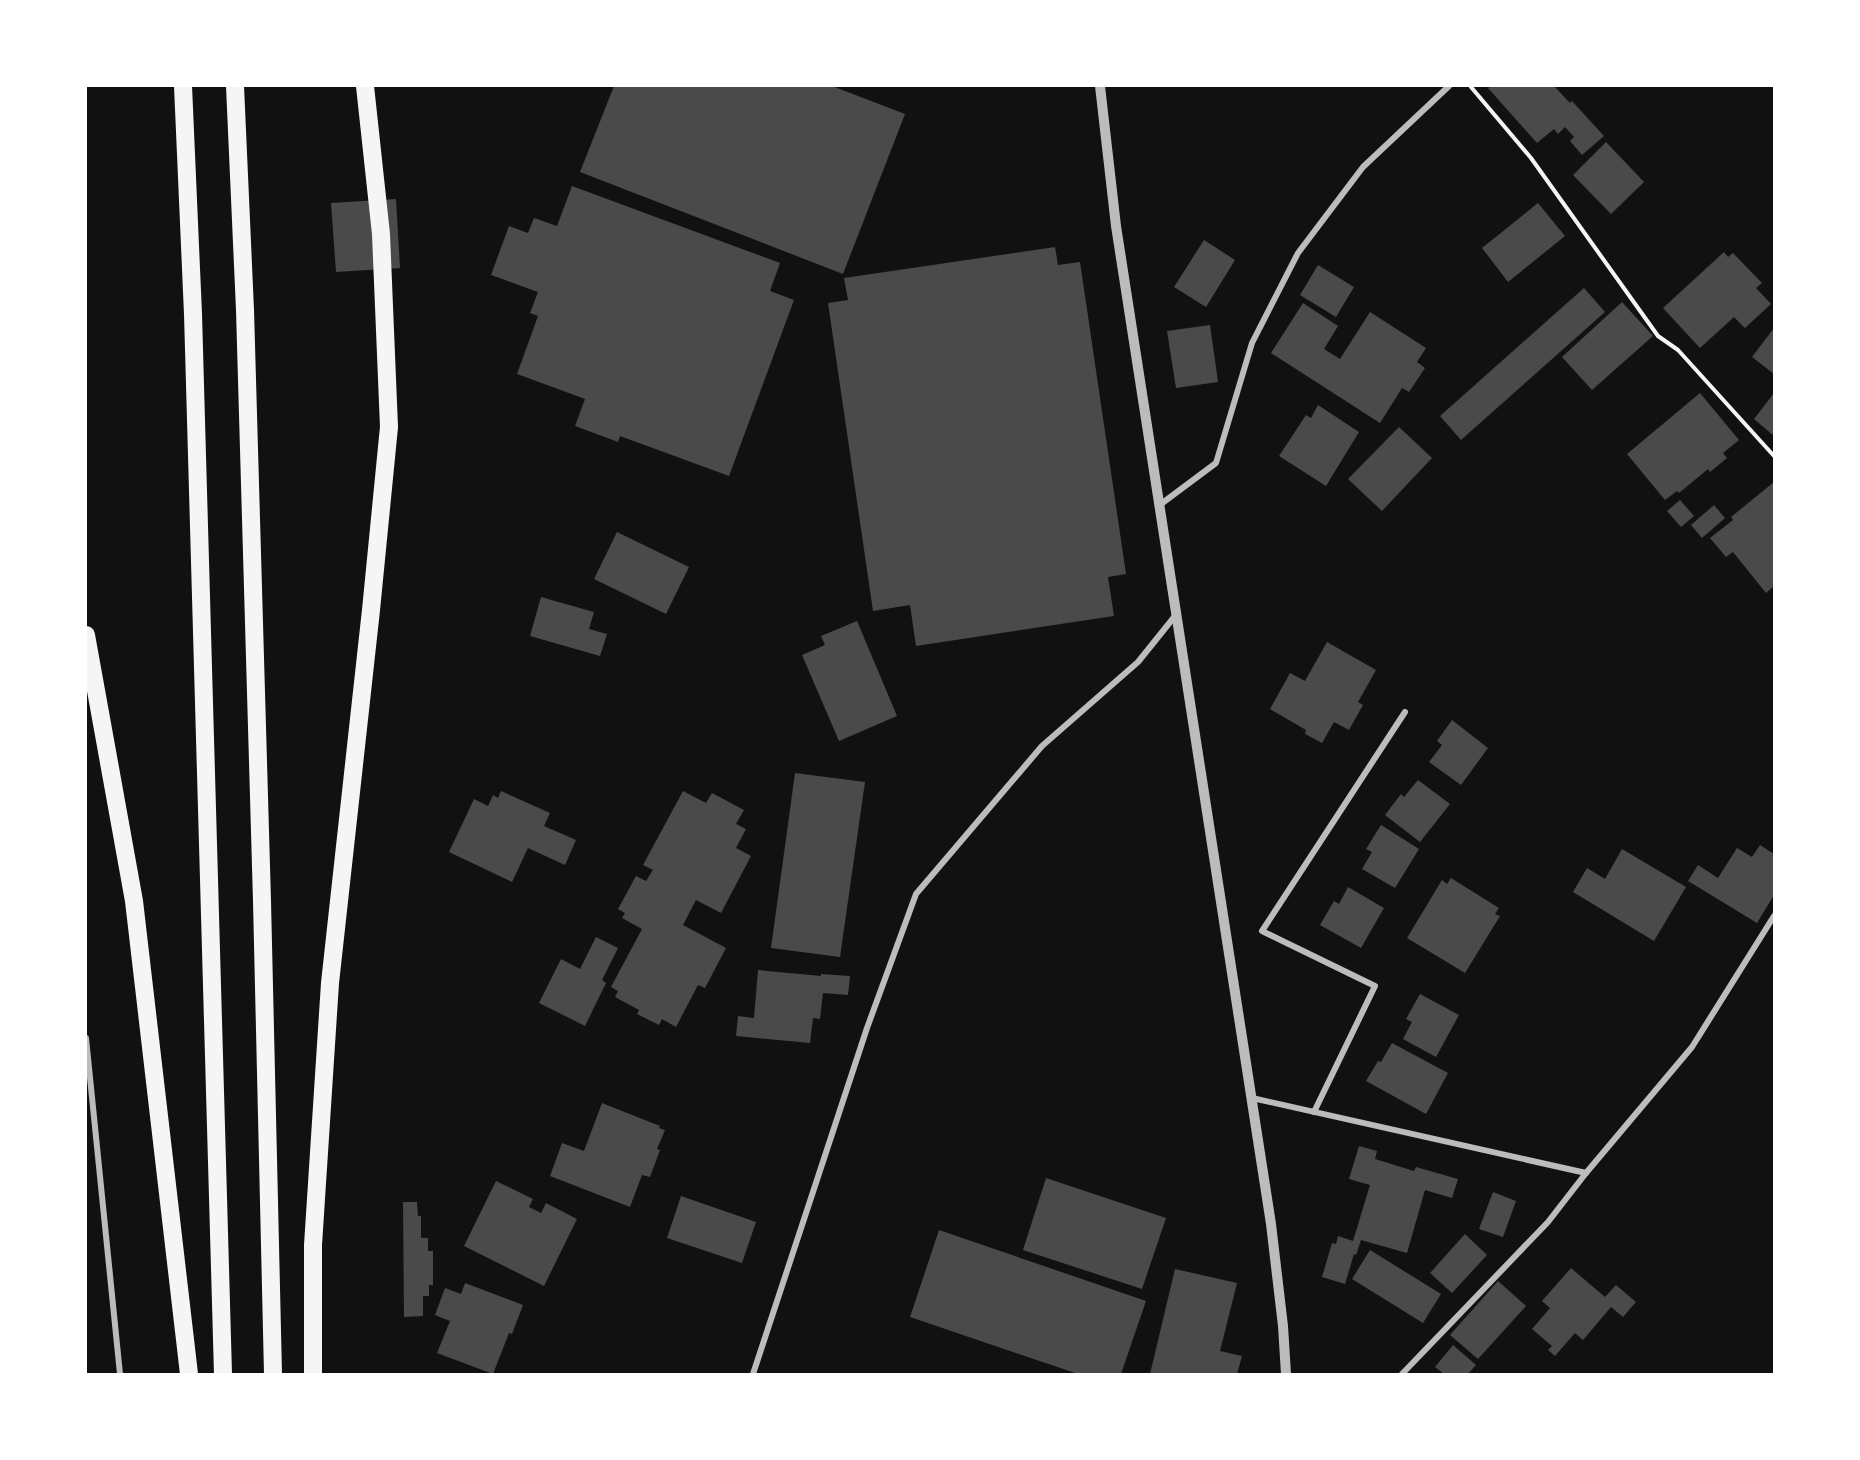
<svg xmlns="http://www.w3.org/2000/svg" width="1860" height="1460" viewBox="0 0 1860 1460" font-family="Montserrat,sans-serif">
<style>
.building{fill:#4a4a4a}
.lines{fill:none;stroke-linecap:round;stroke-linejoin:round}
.path{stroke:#f5f5f5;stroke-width:4}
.minor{stroke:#bcbcbc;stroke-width:6}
.tertiary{stroke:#bcbcbc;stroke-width:10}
.motorway{stroke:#f5f5f5;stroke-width:18}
</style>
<rect width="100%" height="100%" fill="#111"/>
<g class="building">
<polygon points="614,86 832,86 905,114 843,274 580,172"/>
<polygon points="1491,86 1554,86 1570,103 1572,101 1604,136 1582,155 1570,141 1574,137 1565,127 1558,134 1554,129 1537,143 1488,88"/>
<polygon points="1606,142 1644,182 1611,214 1573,175"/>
<polygon points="572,186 780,263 770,291 794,300 729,476 620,436 618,442 575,426 585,399 517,374 538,316 530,313 538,292 491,275 509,226 528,233 534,218 557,226"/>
<polygon points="396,199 400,268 336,272 331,203"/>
<polygon points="1538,203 1565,236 1508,282 1482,248"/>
<polygon points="1204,240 1235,260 1206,307 1174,287"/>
<polygon points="1055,247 1058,265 1080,262 1126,574 1108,577 1114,616 916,646 910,605 873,611 828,303 848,300 844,278"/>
<polygon points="1724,252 1728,257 1733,253 1762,283 1756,288 1771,304 1745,328 1734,317 1700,348 1663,308"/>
<polygon points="1318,265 1354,287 1336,317 1300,295"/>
<polygon points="1584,288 1605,312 1461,440 1440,416"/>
<polygon points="1622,302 1653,336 1592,390 1562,357"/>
<polygon points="1303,303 1338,326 1324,349 1340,359 1370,312 1426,348 1417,362 1425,368 1409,392 1402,388 1380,423 1271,353"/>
<polygon points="1210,325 1218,382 1176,388 1167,331"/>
<polygon points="1774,328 1774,374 1752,357"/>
<polygon points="1700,393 1739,440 1723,453 1727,458 1710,472 1708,469 1679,493 1677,491 1665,500 1627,454"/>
<polygon points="1774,393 1774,436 1754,419"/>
<polygon points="1318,405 1359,432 1326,486 1279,456 1306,415 1311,418"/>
<polygon points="1399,427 1432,458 1382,511 1348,479"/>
<polygon points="1774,482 1774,586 1766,593 1733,552 1726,557 1710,538 1733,520 1731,517"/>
<polygon points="1680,500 1694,516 1681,527 1667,511"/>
<polygon points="1714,505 1725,518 1702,538 1691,525"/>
<polygon points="617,532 689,567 666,614 594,579"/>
<polygon points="541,597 594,612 589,629 607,634 600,656 530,636"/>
<polygon points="857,621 897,716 839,741 802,655 825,645 821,636"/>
<polygon points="1327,642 1376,670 1358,702 1363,705 1349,730 1334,722 1322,743 1305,734 1306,730 1270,709 1290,673 1305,681"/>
<polygon points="1452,720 1488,748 1461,785 1429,762 1442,745 1437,741"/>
<polygon points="795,773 865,782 840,957 771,948"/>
<polygon points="1418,780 1450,804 1420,842 1385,815 1401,794 1404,797"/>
<polygon points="501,791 550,813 544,826 576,840 565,865 528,848 512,882 449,852 474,799 488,806 493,795 498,798"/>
<polygon points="683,791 706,803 712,793 744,810 736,824 746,829 736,848 751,856 721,913 696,900 683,925 726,948 705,988 698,985 676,1027 662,1019 659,1025 637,1014 639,1010 615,997 618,991 611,987 642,929 622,918 625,913 618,909 636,876 646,881 653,870 643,865"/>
<polygon points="1381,825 1419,849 1395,888 1362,869 1372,852 1366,849"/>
<polygon points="1760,845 1774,854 1774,895 1757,923 1688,881 1698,865 1718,878 1737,848 1752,857"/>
<polygon points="1622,849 1686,887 1654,941 1573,892 1587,868 1605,879"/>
<polygon points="1451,878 1499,908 1495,914 1500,916 1465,973 1407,938 1442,880 1447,884"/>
<polygon points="1348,887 1384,908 1361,948 1320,925 1334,901 1339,904"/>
<polygon points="596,937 618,948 602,980 606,983 585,1026 539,1003 561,959 580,969"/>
<polygon points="758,970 821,976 821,974 850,976 848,995 823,993 820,1019 813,1018 810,1043 736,1036 738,1016 754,1018"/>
<polygon points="1420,994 1459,1015 1436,1057 1403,1039 1412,1022 1406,1019"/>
<polygon points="1392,1043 1448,1073 1426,1114 1366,1081 1378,1061 1381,1062"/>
<polygon points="602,1103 660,1126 659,1128 665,1130 657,1149 660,1150 650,1177 642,1175 630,1207 550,1176 562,1143 584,1151"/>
<polygon points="1359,1146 1377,1151 1375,1159 1414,1171 1416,1167 1458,1179 1452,1198 1425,1190 1407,1253 1361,1240 1356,1255 1354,1254 1345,1284 1322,1277 1332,1243 1336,1244 1338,1236 1353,1241 1370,1185 1349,1179"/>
<polygon points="1046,1178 1166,1218 1142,1289 1023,1250"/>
<polygon points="496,1181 533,1199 529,1207 541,1213 546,1203 577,1219 544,1286 464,1246"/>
<polygon points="1493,1192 1516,1201 1503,1237 1479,1229"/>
<polygon points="681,1196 756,1222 742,1263 667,1238"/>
<polygon points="403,1202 417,1202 418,1216 421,1216 421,1238 428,1238 428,1251 433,1251 433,1285 429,1285 429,1296 423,1296 423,1316 404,1317"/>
<polygon points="939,1230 1146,1301 1121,1374 1078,1374 910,1317"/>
<polygon points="1465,1234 1487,1255 1452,1293 1430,1273"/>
<polygon points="1370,1250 1441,1294 1423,1323 1352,1279"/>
<polygon points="1571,1268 1605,1297 1616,1285 1636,1302 1623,1317 1611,1307 1583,1340 1575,1333 1555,1356 1548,1350 1552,1346 1532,1329 1550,1308 1542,1301"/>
<polygon points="1175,1269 1237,1283 1220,1351 1242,1356 1237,1374 1150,1374"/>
<polygon points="1498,1281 1526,1306 1478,1359 1450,1335"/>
<polygon points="465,1283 523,1305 512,1334 509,1333 493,1374 437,1353 450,1321 435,1315 445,1288 461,1294"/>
<polygon points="1453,1345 1476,1365 1468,1374 1444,1374 1435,1367"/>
</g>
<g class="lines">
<polyline class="path" points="1471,87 1531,158 1658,336 1678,350 1774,456"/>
<g class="minor">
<polyline points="1161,504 1216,463 1252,343 1298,253 1363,167 1449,86"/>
<polyline points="86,1038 120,1374"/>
<polyline points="1252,1098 1586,1173"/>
<polyline points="1314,1112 1375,986 1262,931 1405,712"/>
<polyline points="753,1374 867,1028 916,894 1042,746 1138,662 1175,616"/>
<polyline points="1402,1374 1548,1222 1586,1173 1692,1047 1774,916"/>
</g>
<polyline class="tertiary" points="1100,86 1116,226 1271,1224 1283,1326 1286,1374"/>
<g class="motorway">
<polyline points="183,86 193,314 223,1374"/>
<polyline points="235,86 245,310 262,901 273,1374"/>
<polyline points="86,635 134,901 189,1374"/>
<polyline points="313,1374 313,1245 330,983 371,610 389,427 381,234 365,86"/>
</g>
</g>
<rect width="1860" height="1460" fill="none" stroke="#ffffff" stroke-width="174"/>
</svg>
